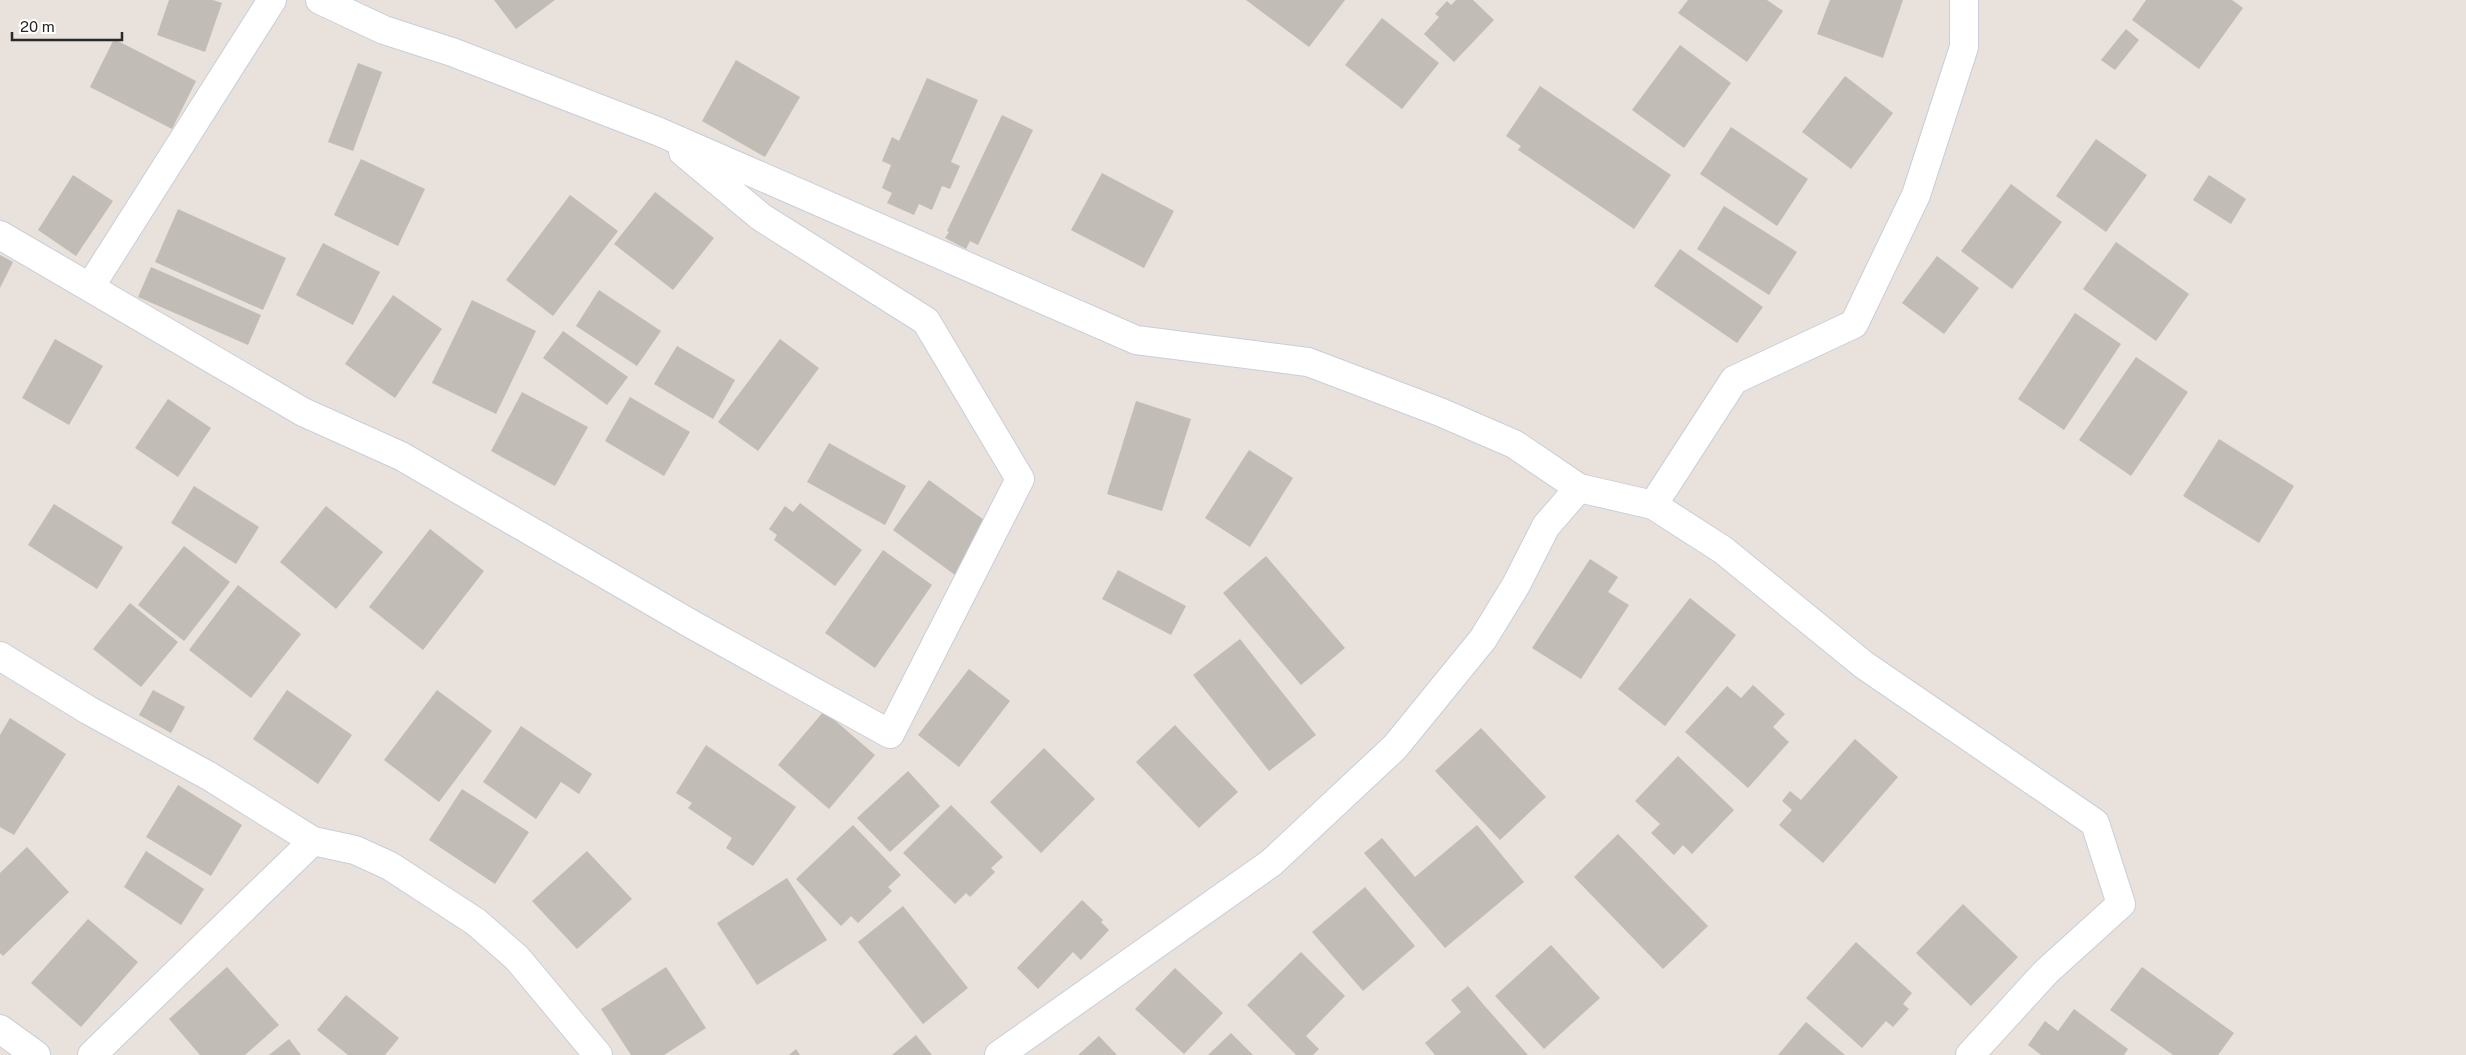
<svg xmlns="http://www.w3.org/2000/svg" width="2466" height="1055" viewBox="0 0 2466 1055" font-family="'Public Sans',sans-serif">
<style>
.building{fill:#c2bcb6}
.lines{fill:none;stroke-linecap:round;stroke-linejoin:round}
.minor-casing{stroke:#c9ced9;stroke-width:30}
.minor{stroke:#fff;stroke-width:28}
</style>
<rect width="100%" height="100%" fill="#e9e1db"/>
<g class="building">
<polygon points="169,0 213,0 222,3 205,52 157,35"/>
<polygon points="494,0 555,0 516,29"/>
<polygon points="1246,0 1345,0 1309,47"/>
<polygon points="1456,0 1473,0 1494,20 1454,62 1424,34 1439,17 1435,14 1447,1 1451,5"/>
<polygon points="1688,0 1767,0 1783,11 1747,62 1678,13"/>
<polygon points="1830,0 1903,0 1883,58 1817,34"/>
<polygon points="2146,0 2232,0 2243,8 2199,69 2132,20"/>
<polygon points="1382,18 1439,63 1402,109 1345,65"/>
<polygon points="2126,29 2139,40 2115,70 2101,60"/>
<polygon points="114,39 196,81 172,129 90,87"/>
<polygon points="1680,45 1731,83 1684,148 1632,110"/>
<polygon points="736,60 800,97 765,157 702,121"/>
<polygon points="358,63 382,72 353,151 328,142"/>
<polygon points="1845,76 1893,113 1851,169 1802,132"/>
<polygon points="927,78 978,100 951,162 960,166 950,189 942,186 932,210 919,204 914,215 887,203 892,193 882,188 891,165 882,161 892,137 899,141"/>
<polygon points="1540,86 1671,175 1634,229 1518,150 1521,146 1506,136"/>
<polygon points="1002,115 1033,130 978,245 970,241 966,249 945,238 949,232 947,231"/>
<polygon points="1731,127 1808,179 1777,226 1700,174"/>
<polygon points="2096,139 2147,175 2106,232 2056,196"/>
<polygon points="361,159 425,189 398,246 334,215"/>
<polygon points="1102,173 1174,211 1144,268 1071,230"/>
<polygon points="73,175 113,201 76,256 38,230"/>
<polygon points="2209,175 2246,199 2231,224 2193,200"/>
<polygon points="2011,184 2062,222 2012,289 1961,251"/>
<polygon points="655,192 714,238 673,290 614,244"/>
<polygon points="570,195 618,231 553,316 506,280"/>
<polygon points="1724,206 1797,252 1769,295 1697,249"/>
<polygon points="178,209 286,258 263,310 155,262"/>
<polygon points="2116,242 2189,294 2156,341 2083,289"/>
<polygon points="323,243 380,272 353,325 296,295"/>
<polygon points="1680,249 1763,307 1737,343 1654,286"/>
<polygon points="0,255 13,262 0,288"/>
<polygon points="1937,256 1979,288 1944,334 1902,303"/>
<polygon points="151,267 261,315 248,345 138,297"/>
<polygon points="599,290 661,331 637,366 576,326"/>
<polygon points="393,295 442,329 395,398 345,364"/>
<polygon points="472,300 536,331 496,414 432,383"/>
<polygon points="2075,313 2121,344 2064,430 2018,399"/>
<polygon points="563,331 628,377 607,405 543,358"/>
<polygon points="55,339 103,366 69,425 22,398"/>
<polygon points="780,339 819,368 758,451 718,422"/>
<polygon points="677,346 735,380 713,419 654,384"/>
<polygon points="2136,357 2188,392 2131,476 2079,440"/>
<polygon points="522,392 588,427 555,486 491,451"/>
<polygon points="630,397 690,432 664,476 605,441"/>
<polygon points="168,399 211,428 178,477 135,448"/>
<polygon points="1136,401 1191,419 1162,511 1107,494"/>
<polygon points="2219,439 2294,486 2259,543 2183,496"/>
<polygon points="829,443 906,486 885,525 807,482"/>
<polygon points="1249,450 1293,478 1250,547 1205,518"/>
<polygon points="929,480 991,525 955,575 893,530"/>
<polygon points="194,486 259,527 236,564 171,523"/>
<polygon points="800,503 862,550 835,586 774,540 777,535 769,529 785,506 793,512"/>
<polygon points="54,504 123,547 97,589 28,545"/>
<polygon points="326,506 383,552 336,609 280,562"/>
<polygon points="430,529 484,571 423,650 369,607"/>
<polygon points="184,546 230,582 184,641 138,605"/>
<polygon points="883,550 932,585 875,668 825,633"/>
<polygon points="1266,556 1345,648 1301,685 1223,593"/>
<polygon points="1590,559 1618,577 1608,592 1629,605 1581,679 1532,648"/>
<polygon points="1118,570 1186,606 1171,635 1102,599"/>
<polygon points="238,585 301,634 251,698 189,650"/>
<polygon points="1690,598 1736,635 1665,726 1618,689"/>
<polygon points="130,603 178,642 141,687 93,649"/>
<polygon points="1240,639 1316,735 1269,771 1193,675"/>
<polygon points="969,669 1010,701 959,767 918,735"/>
<polygon points="1753,685 1785,714 1773,727 1789,742 1748,788 1685,732 1727,686 1741,698"/>
<polygon points="153,690 185,707 171,733 139,715"/>
<polygon points="287,690 352,735 318,784 253,739"/>
<polygon points="437,690 492,731 439,802 384,760"/>
<polygon points="824,711 875,755 829,809 778,765"/>
<polygon points="10,718 66,754 14,835 0,827 0,735"/>
<polygon points="1175,725 1238,792 1199,828 1136,762"/>
<polygon points="521,726 592,774 579,794 561,782 536,819 483,782"/>
<polygon points="1481,728 1546,797 1500,840 1435,771"/>
<polygon points="1855,739 1898,777 1823,863 1779,825 1792,810 1782,801 1790,791 1801,800"/>
<polygon points="706,745 796,807 753,866 726,848 732,838 688,808 692,803 676,793"/>
<polygon points="1044,748 1095,799 1041,853 990,802"/>
<polygon points="1678,756 1734,810 1692,854 1683,845 1674,855 1651,833 1660,824 1635,801"/>
<polygon points="908,771 940,806 890,852 857,818"/>
<polygon points="178,785 242,825 211,876 146,837"/>
<polygon points="462,789 529,832 495,884 429,840"/>
<polygon points="951,805 1003,857 991,868 995,872 970,897 966,893 955,904 903,853"/>
<polygon points="853,825 901,875 888,887 892,891 858,923 851,916 841,926 796,879"/>
<polygon points="1477,825 1524,882 1445,948 1364,853 1382,838 1415,877"/>
<polygon points="1618,834 1708,926 1663,969 1574,877"/>
<polygon points="27,847 69,892 3,956 0,953 0,873"/>
<polygon points="146,851 204,889 181,925 124,887"/>
<polygon points="587,851 632,899 577,949 532,901"/>
<polygon points="787,878 827,940 757,985 717,923"/>
<polygon points="1365,887 1415,946 1363,991 1312,932"/>
<polygon points="1082,900 1103,920 1101,922 1109,930 1081,960 1073,952 1038,989 1017,968"/>
<polygon points="1963,904 2018,957 1971,1006 1916,953"/>
<polygon points="903,906 968,988 923,1024 858,942"/>
<polygon points="88,919 138,962 81,1027 31,983"/>
<polygon points="1856,942 1912,993 1903,1004 1909,1009 1893,1027 1886,1021 1862,1048 1806,998"/>
<polygon points="1551,945 1600,998 1544,1049 1495,996"/>
<polygon points="1301,952 1345,996 1306,1036 1319,1049 1313,1055 1296,1055 1247,1005"/>
<polygon points="227,967 279,1025 245,1055 200,1055 169,1019"/>
<polygon points="666,967 706,1028 664,1055 631,1055 601,1009"/>
<polygon points="2142,967 2234,1033 2218,1055 2173,1055 2110,1010"/>
<polygon points="1175,968 1223,1013 1184,1054 1135,1009"/>
<polygon points="1468,986 1483,1004 1528,1055 1435,1055 1425,1043 1461,1012 1451,1000"/>
<polygon points="346,995 399,1038 385,1055 348,1055 317,1030"/>
<polygon points="2074,1009 2128,1049 2124,1055 2041,1055 2028,1045 2045,1021 2058,1031"/>
<polygon points="1806,1022 1845,1055 1778,1055"/>
<polygon points="1231,1033 1253,1055 1208,1055"/>
<polygon points="916,1035 932,1055 892,1055"/>
<polygon points="1099,1036 1117,1055 1078,1055"/>
<polygon points="289,1039 301,1055 269,1055"/>
<polygon points="796,1049 800,1055 789,1055"/>
</g>
<g class="lines">
<g class="minor-casing">
<g id="minor">
<polyline points="320,0 384,30 452,52 657,131 1136,340 1308,362 1440,412 1514,444 1579,488 1653,505 1723,550 1864,665 2095,823 2121,904 2046,972 1970,1055"/>
<polyline points="0,235 303,412 401,456 693,625 890,734 1020,479 926,321 761,217 683,152"/>
<polyline points="90,287 272,0"/>
<polyline points="1653,505 1734,380 1854,324 1916,195 1964,47 1964,0"/>
<polyline points="0,656 88,710 209,776 313,841 355,850 390,866 476,922 517,958 598,1055"/>
<polyline points="0,1029 36,1055"/>
<polyline points="92,1055 313,841"/>
<polyline points="999,1055 1271,863 1395,747 1483,639 1516,585 1546,526 1579,488"/>
</g>
</g>
<use href="#minor" class="minor"/>
</g>
<path d="M12 32v8h110v-8" fill="none" stroke="#282828" stroke-width="2.5"/>
<text x="20" y="32" font-size="15" fill="#282828" stroke="#ffffff" stroke-width="4" paint-order="stroke">20 m</text>
</svg>
